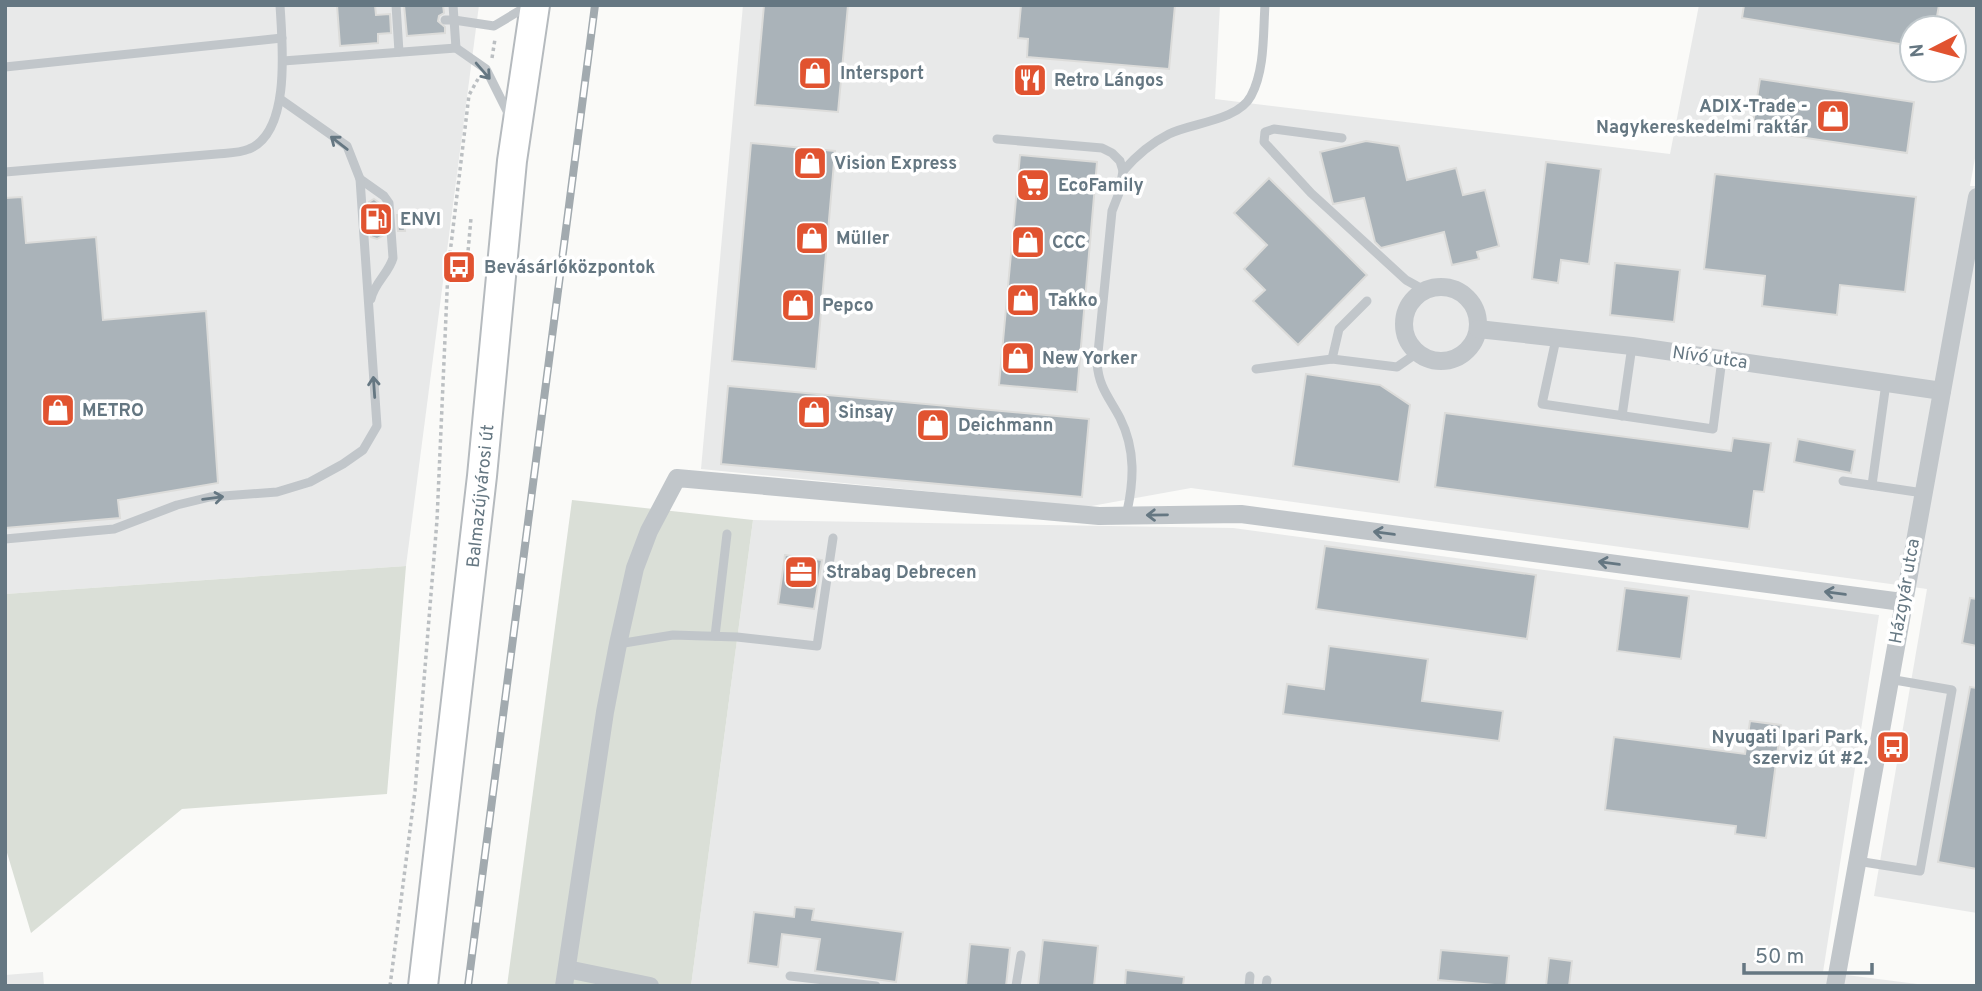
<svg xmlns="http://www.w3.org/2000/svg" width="1982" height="991" viewBox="0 0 1982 991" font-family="Overpass,sans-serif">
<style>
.built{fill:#e8e9e9;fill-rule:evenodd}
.green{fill:#dadfd7}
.building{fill:#aab3b9;stroke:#dcdcda;stroke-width:2}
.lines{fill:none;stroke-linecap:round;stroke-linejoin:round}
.primary-casing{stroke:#b5babe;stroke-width:32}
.path{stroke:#bbbfc2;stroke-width:3.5;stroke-dasharray:3.5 3.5;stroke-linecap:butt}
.service{stroke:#c1c6ca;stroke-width:9}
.minor{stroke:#c1c6ca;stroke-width:18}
.primary{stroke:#fff;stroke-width:28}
.rail-casing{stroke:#a2aaaf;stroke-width:8}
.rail{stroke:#fff;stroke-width:5;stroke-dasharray:16;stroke-linecap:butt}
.oneway{stroke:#657782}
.labels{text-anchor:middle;stroke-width:7;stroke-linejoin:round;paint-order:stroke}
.poi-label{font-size:18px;font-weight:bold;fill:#657782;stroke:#fff;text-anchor:start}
.street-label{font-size:18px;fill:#657782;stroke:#fff}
</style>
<rect width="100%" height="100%" fill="#fafaf8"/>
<g class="built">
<polygon points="5,5 479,5 406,566 5,594"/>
<path d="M 743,5 L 1220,5 L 1215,99 L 1670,154 L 1699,5 L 1977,5 L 1977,147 L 1970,186 L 1977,186 L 1977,913 L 1874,896 L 1927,589 L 1191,488 L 1086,507 L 701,469 ZM 1912,28 L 1954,28 L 1954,70 L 1912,70 Z"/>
<polygon points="753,520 1233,528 1879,615 1823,972 1933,986 691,986"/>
<polygon points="43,972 44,986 5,986 5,975"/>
</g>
<g class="green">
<polygon points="572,500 753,520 691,986 507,986"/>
<polygon points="406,566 387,794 182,809 31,933 5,846 5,594"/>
</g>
<g class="building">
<polygon points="337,5 375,5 376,15 390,14 391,33 378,34 378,43 340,46"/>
<polygon points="404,5 443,5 444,13 439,16 438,21 445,27 445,33 407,36"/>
<polygon points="764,5 848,5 838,112 755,105"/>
<polygon points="1021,5 1175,5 1169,69 1027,57 1028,39 1018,38"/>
<polygon points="1744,5 1939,5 1935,28 1912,28 1912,46 1742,18"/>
<polygon points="1760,79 1914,102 1907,153 1752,130"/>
<polygon points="1366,141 1399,146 1407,180 1456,168 1463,195 1485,190 1499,246 1477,252 1479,259 1452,265 1444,232 1381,248 1375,242 1364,198 1333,204 1320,152"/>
<polygon points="751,143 835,151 816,369 732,361"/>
<polygon points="1020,155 1097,162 1077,392 999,385"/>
<polygon points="1546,162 1601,169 1589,264 1561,260 1558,283 1532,279"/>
<polygon points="1715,174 1916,197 1905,292 1840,285 1837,315 1762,306 1765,276 1704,269"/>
<polygon points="1269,178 1367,275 1298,345 1253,301 1265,290 1244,269 1267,245 1234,213"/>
<polygon points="22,197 26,243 96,237 103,320 206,311 218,483 118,500 120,518 5,528 5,198"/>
<polygon points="374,199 382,205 384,235 377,239 371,237 369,202"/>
<polygon points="397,215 404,215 405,231 398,231"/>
<polygon points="1615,263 1680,270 1674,322 1610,315"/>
<polygon points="1306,374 1380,385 1410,405 1399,482 1293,466"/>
<polygon points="728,386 1089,419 1082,497 721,464"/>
<polygon points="1445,413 1731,451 1733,438 1771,443 1764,492 1754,491 1749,529 1435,487"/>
<polygon points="1798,439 1855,450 1851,473 1794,462"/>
<polygon points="1325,546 1536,575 1527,639 1316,609"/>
<polygon points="785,555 822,560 814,609 778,604"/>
<polygon points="1625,588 1689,596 1681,659 1617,651"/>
<polygon points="1970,598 1977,599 1977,646 1962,643"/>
<polygon points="1329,646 1428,659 1422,701 1503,711 1499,741 1283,714 1287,684 1324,689"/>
<polygon points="1970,687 1977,688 1977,869 1938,862"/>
<polygon points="1750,721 1781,725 1766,838 1735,834 1736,826 1605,810 1614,737 1745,754"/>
<polygon points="795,907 814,909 812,920 903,932 896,982 815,971 820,939 782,934 778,967 748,963 754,912 794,917"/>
<polygon points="1043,940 1098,946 1094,986 1038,986"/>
<polygon points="970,944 1010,948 1006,986 966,986"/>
<polygon points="1441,950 1509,956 1506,986 1438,980"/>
<polygon points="1549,958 1572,961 1569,986 1546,986"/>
<polygon points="1126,970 1184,977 1183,986 1125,986"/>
</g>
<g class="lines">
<g class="primary-casing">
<polyline id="primary" points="423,986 482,476 512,161 535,5"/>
</g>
<g class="path">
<polyline points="492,58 495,39"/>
<polyline points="448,270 466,274 471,218"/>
<polyline points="390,986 415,791 437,520 448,270 469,95 478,79"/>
</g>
<g class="service">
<polyline points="396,5 399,52"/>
<polyline points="453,5 456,48"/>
<polyline points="445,20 454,20 494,26 529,5"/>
<polyline points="283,61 456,48 486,69 511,119"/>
<polyline points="5,67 282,38"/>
<polyline points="1342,138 1274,129 1265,132 1264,142 1311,193 1406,280 1424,290"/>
<path d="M 997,139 L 1102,148 L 1112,153 L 1120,161 L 1123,171 L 1119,193 L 1112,211 L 1097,363 C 1099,388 1109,397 1120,418 C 1136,450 1134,482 1126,516"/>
<path d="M 1123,171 C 1136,156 1151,143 1169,134 C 1190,123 1238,121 1251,96 C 1265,70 1263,34 1265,5"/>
<path d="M 5,172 L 217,154 C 227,153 240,153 249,149 C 292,132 282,41 280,5"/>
<path d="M 360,179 L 384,196 L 389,203 L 393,258 C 389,273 374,283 371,299"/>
<polyline points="1556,339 1542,404 1713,429 1722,359"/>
<polyline points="1332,359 1339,329 1367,301"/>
<polyline points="1256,369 1332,359 1397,367 1417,353"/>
<polyline points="1622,416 1632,346"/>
<polyline points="1843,481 1923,493"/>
<polyline points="1872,485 1886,383"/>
<polyline points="5,539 114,529 177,505 210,497 277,492 310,482 343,464 363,450 377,426 360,179 347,146 280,99"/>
<polyline points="715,636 727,534"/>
<polyline points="618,644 673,635 737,637 817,646 833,538"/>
<polyline points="1857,861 1920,871 1952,690 1889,679"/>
<polyline points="790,976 876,986"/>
<polyline points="1016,986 1021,955"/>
<polyline points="1249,986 1250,976"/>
<polyline points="1266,986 1267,980"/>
</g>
<g class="minor">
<circle cx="1441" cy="324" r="37"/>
<polyline points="1478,329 1632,346 1942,391"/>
<polyline points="567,969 650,986"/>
<polyline points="564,986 605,712 618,644 635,568 649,531 677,478 1099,516 1241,514 1902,602"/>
<polyline points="1835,986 1977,197"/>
</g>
<use href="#primary" class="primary"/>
<g class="rail-casing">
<polyline id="rail" points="468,986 595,5"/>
</g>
<use href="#rail" class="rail"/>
</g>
<defs><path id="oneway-shaft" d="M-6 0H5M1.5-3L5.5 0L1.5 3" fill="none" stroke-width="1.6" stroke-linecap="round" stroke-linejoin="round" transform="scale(1.75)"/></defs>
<g class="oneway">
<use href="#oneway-shaft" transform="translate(483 71) rotate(49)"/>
<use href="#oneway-shaft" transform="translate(339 143) rotate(-142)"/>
<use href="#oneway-shaft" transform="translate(374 387) rotate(-94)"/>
<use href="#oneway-shaft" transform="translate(213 498) rotate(-7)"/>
<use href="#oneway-shaft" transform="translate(1157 515) rotate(179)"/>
<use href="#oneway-shaft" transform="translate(1384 533) rotate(-172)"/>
<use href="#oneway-shaft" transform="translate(1609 563) rotate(-172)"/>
<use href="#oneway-shaft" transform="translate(1835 593) rotate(-172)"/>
</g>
<defs>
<g id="shop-square" transform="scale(1.75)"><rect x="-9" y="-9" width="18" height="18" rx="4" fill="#e15330" stroke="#fff"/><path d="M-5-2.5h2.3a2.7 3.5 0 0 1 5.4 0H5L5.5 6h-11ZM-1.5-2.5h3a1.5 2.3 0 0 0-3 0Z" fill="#fff"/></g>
<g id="restaurant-square" transform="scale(1.75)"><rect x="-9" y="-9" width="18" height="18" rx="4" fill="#e15330" stroke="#fff"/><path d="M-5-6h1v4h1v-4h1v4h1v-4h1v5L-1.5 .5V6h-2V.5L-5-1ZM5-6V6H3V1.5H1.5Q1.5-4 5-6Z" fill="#fff"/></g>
<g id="supermarket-square" transform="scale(1.75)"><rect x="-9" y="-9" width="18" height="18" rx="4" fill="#e15330" stroke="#fff"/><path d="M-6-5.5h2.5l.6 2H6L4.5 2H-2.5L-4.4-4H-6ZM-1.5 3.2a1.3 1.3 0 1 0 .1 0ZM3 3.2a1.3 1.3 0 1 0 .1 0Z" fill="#fff"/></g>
<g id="fuel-square" transform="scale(1.75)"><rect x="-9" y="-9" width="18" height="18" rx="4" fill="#e15330" stroke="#fff"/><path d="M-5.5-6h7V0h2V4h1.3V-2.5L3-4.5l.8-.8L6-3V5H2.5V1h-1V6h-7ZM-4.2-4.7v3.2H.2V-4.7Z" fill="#fff"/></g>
<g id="bus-square" transform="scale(1.75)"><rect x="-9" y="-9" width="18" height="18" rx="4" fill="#e15330" stroke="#fff"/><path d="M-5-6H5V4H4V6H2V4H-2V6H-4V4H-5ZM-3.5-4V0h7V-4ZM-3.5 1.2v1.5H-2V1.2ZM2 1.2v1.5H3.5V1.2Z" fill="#fff"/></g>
<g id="office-square" transform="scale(1.75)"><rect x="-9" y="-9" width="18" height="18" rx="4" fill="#e15330" stroke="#fff"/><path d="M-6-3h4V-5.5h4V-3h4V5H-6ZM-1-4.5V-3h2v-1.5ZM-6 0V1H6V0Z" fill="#fff"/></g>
</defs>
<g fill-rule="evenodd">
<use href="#shop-square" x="815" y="73"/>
<use href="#restaurant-square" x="1030" y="80"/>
<use href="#shop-square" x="1833" y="116"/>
<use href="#shop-square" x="810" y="163"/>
<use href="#supermarket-square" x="1033" y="185"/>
<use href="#fuel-square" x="376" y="219"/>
<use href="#shop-square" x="812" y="238"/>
<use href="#shop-square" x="1028" y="242"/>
<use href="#bus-square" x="459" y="267"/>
<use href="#shop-square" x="1023" y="300"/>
<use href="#shop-square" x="798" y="305"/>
<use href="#shop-square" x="1018" y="358"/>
<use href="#shop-square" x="58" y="410"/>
<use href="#shop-square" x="814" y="412"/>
<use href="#shop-square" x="933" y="425"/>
<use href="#office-square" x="801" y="572"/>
<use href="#bus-square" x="1893" y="747"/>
</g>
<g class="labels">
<g class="poi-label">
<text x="840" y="79">Intersport</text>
<text x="1054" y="86">Retro Lángos</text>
<text x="1808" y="112" text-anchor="end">ADIX-Trade -<tspan x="1808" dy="21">Nagykereskedelmi raktár</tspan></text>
<text x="834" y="169">Vision Express</text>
<text x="1058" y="191">EcoFamily</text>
<text x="400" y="225">ENVI</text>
<text x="836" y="244">Müller</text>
<text x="1052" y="248">CCC</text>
<text x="484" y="273">Bevásárlóközpontok</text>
<text x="1048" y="306">Takko</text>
<text x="822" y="311">Pepco</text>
<text x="1042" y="364">New Yorker</text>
<text x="82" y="416">METRO</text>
<text x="838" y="418">Sinsay</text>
<text x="958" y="431">Deichmann</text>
<text x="826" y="578">Strabag Debrecen</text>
<text x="1868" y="743" text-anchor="end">Nyugati Ipari Park,<tspan x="1868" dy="21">szerviz út #2.</tspan></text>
</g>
<g class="street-label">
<text transform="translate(1710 357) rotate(8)" y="6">Nívó utca</text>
<text transform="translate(480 496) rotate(-84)" y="6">Balmazújvárosi út</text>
<text transform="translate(1904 591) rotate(-80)" y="6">Házgyár utca</text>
</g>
</g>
<rect width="1982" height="991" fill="none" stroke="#657782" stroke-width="14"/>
<g transform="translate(1933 49) rotate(264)"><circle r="33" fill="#ffffff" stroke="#c1c9cd" stroke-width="2"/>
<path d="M0-5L12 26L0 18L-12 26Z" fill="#e15330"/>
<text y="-10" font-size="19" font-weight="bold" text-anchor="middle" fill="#657782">N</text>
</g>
<path d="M1744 963v10h128v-10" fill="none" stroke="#657782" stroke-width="3.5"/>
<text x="1755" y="963" font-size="21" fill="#657782" stroke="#ffffff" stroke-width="5" paint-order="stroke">50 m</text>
</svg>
